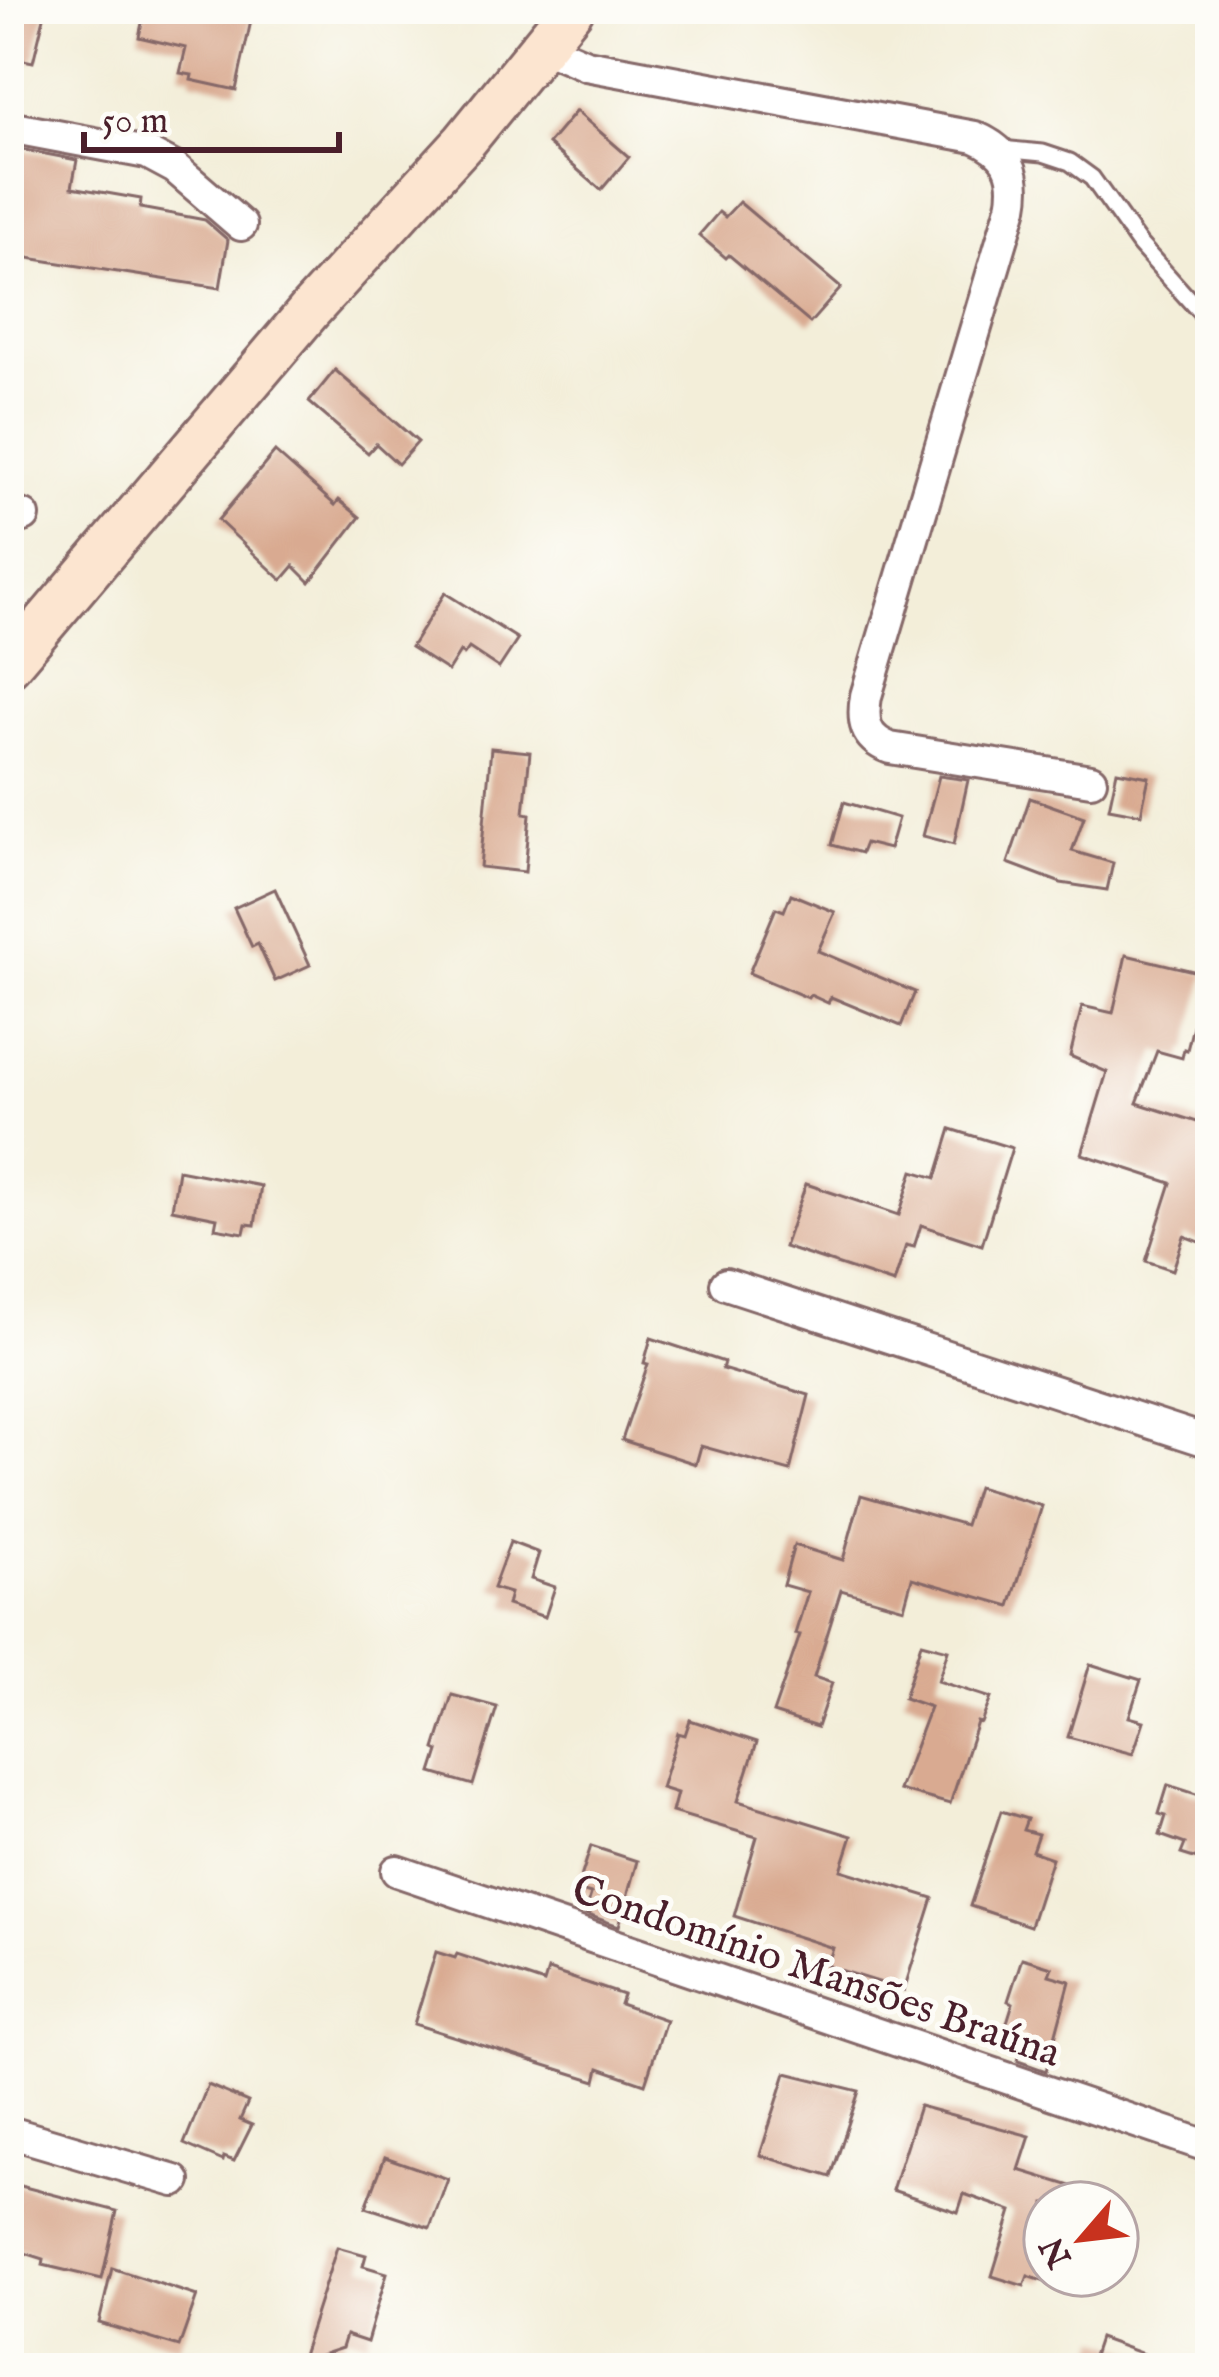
<svg xmlns="http://www.w3.org/2000/svg" width="1219" height="2377" viewBox="0 0 1219 2377" font-family="'IM FELL English',serif">
<style>
.building{fill:#d9aa91}
.lines{fill:none;stroke-linecap:round;stroke-linejoin:round}
.lane-casing{stroke:#856768;stroke-width:21}
.street-casing{stroke:#856768;stroke-width:36}
.secondary-casing{stroke:#856768;stroke-width:48}
.lane{stroke:#fff;stroke-width:15}
.street{stroke:#fff;stroke-width:30}
.secondary{stroke:#fce5d0;stroke-width:42}
.labels{text-anchor:middle;stroke-width:10;stroke-linejoin:round;paint-order:stroke}
.street-label{font-size:42px;fill:#4a1f2b;stroke:#fdfcf7}
</style>
<rect width="100%" height="100%" fill="#fdfcf7"/>
<filter id="ink" filterUnits="userSpaceOnUse"><feTurbulence type="fractalNoise" baseFrequency=".00833" numOctaves="2"/><feDisplacementMap in="SourceGraphic" scale="24" xChannelSelector="R" yChannelSelector="G"/><feConvolveMatrix kernelMatrix="1 2 1 2 8 2 1 2 1" color-interpolation-filters="sRGB"/></filter>
<filter id="wash" filterUnits="userSpaceOnUse"><feTurbulence type="fractalNoise" baseFrequency=".004" numOctaves="4" result="noise"/><feDisplacementMap in="SourceGraphic" scale="48" xChannelSelector="R" yChannelSelector="G"/><feGaussianBlur stdDeviation="2.7" result="paint"/><feColorMatrix in="noise" values="0 0 0 0 0 0 0 0 0 0 0 0 0 0 0 0 0 1.4 0 .05"/><feComposite in="paint" operator="in"/></filter>
<g filter="url(#wash)">
<rect width="100%" height="100%" fill="#f3eed9"/>
<g id="blocks">
<g class="building">
<polygon points="9,9 46,9 33,62 9,57"/>
<polygon points="145,9 213,9 252,16 236,90 191,80 192,75 180,73 186,48 139,37"/>
<polygon points="576,111 629,157 601,190 548,144"/>
<polygon points="9,147 77,160 72,187 141,199 140,208 205,220 228,240 220,288 9,255"/>
<polygon points="739,202 841,288 810,323 729,255 726,258 699,235 719,212 725,217"/>
<polygon points="335,370 418,442 398,464 376,444 368,453 309,402"/>
<polygon points="275,452 335,505 339,500 360,517 310,582 294,566 282,580 218,520"/>
<polygon points="445,593 518,639 499,668 469,648 464,655 460,652 448,671 411,647"/>
<polygon points="491,748 530,752 524,813 530,814 525,872 480,867"/>
<polygon points="1117,771 1149,777 1141,814 1109,808"/>
<polygon points="939,776 968,780 954,844 923,836"/>
<polygon points="1030,798 1084,817 1072,851 1113,863 1107,890 1061,883 1008,863"/>
<polygon points="844,802 898,818 889,849 865,843 861,853 832,845"/>
<polygon points="275,889 310,965 275,981 258,944 252,947 234,908"/>
<polygon points="791,894 835,912 818,951 915,992 901,1026 831,997 828,1003 810,995 808,998 749,973 776,908 784,911"/>
<polygon points="1126,955 1206,974 1187,1050 1184,1049 1182,1058 1157,1051 1137,1103 1210,1126 1210,1246 1184,1236 1173,1270 1146,1261 1171,1183 1082,1154 1107,1072 1070,1056 1082,1006 1113,1013"/>
<polygon points="951,1129 1012,1148 982,1245 921,1225 914,1247 906,1245 894,1283 784,1247 806,1184 899,1215 913,1171 936,1178"/>
<polygon points="178,1170 261,1186 255,1225 246,1224 244,1233 215,1228 217,1218 172,1209"/>
<polygon points="651,1338 724,1362 722,1369 809,1395 790,1471 701,1446 696,1464 622,1440 648,1364 644,1363"/>
<polygon points="977,1487 1042,1506 1010,1606 912,1578 904,1608 841,1590 814,1677 832,1683 817,1727 773,1713 800,1635 795,1634 808,1592 783,1585 794,1545 843,1560 861,1495 965,1525"/>
<polygon points="510,1542 539,1553 531,1579 555,1587 545,1617 507,1605 510,1593 493,1588"/>
<polygon points="921,1643 948,1650 938,1681 991,1698 981,1723 977,1722 950,1804 899,1790 930,1707 904,1698"/>
<polygon points="1090,1664 1141,1680 1129,1717 1144,1721 1133,1754 1068,1737"/>
<polygon points="452,1695 497,1707 473,1785 432,1773 439,1751 435,1749"/>
<polygon points="690,1720 757,1742 738,1801 852,1836 841,1870 933,1898 904,1990 827,1966 833,1948 734,1916 757,1837 672,1812 677,1793 661,1788 678,1733 685,1735"/>
<polygon points="1207,1783 1210,1784 1210,1863 1181,1854 1185,1844 1160,1835 1166,1816 1159,1814 1168,1785 1202,1796"/>
<polygon points="1001,1811 1027,1819 1023,1830 1038,1834 1032,1851 1052,1858 1030,1926 970,1906"/>
<polygon points="591,1846 637,1861 619,1926 585,1914 591,1894 577,1890"/>
<polygon points="436,1952 455,1958 457,1954 544,1983 548,1970 623,1995 620,2004 666,2020 645,2084 599,2068 596,2081 414,2024"/>
<polygon points="1022,1958 1052,1967 1049,1975 1070,1981 1046,2071 1018,2061 1024,2037 1004,2032 1013,2003 1008,2001"/>
<polygon points="786,2073 859,2091 831,2177 760,2155"/>
<polygon points="208,2085 248,2102 240,2120 252,2125 234,2161 224,2157 223,2161 184,2144"/>
<polygon points="919,2106 1030,2136 1019,2170 1107,2197 1106,2203 1045,2203 1045,2282 1028,2276 1024,2286 992,2276 1012,2211 964,2194 958,2212 892,2190"/>
<polygon points="385,2157 448,2179 430,2228 366,2207"/>
<polygon points="9,2183 117,2211 102,2279 43,2265 44,2259 9,2248"/>
<polygon points="337,2247 366,2255 363,2266 387,2273 367,2342 346,2335 342,2348 300,2362"/>
<polygon points="112,2268 197,2296 179,2347 99,2323"/>
<polygon points="1099,2338 1171,2364 1171,2368 1089,2368"/>
</g>
</g>
</g>
<g filter="url(#ink)">
<use href="#blocks" fill-opacity="0" stroke="#856768" stroke-width="3"/>
<g class="lines">
<g class="lane-casing">
<polyline id="lane" points="1000,149 1043,153 1070,162 1092,178 1140,245 1210,323"/>
</g>
<g class="street-casing">
<g id="street">
<path d="M 542,46 L 586,65 L 975,137 C 1008,151 1019,172 1012,207 L 866,696 C 862,721 864,738 890,748 L 1091,780"/>
<polyline points="9,127 147,153 175,168 241,225"/>
<polyline points="9,512 24,516"/>
<polyline points="726,1284 1210,1442"/>
<polyline points="397,1871 1210,2147"/>
<polyline points="9,2132 175,2181"/>
</g>
</g>
<g class="secondary-casing">
<polyline id="secondary" points="9,665 310,310 464,142 572,9"/>
</g>
<use href="#lane" class="lane"/>
<use href="#street" class="street"/>
<use href="#secondary" class="secondary"/>
</g>
</g>
<g class="labels">
<g class="street-label">
<text transform="translate(817 1969) rotate(19)" y="15">Condomínio Mansões Braúna</text>
</g>
</g>
<rect width="1219" height="2377" fill="none" stroke="#fdfcf7" stroke-width="48"/>
<g transform="translate(1081 2239) rotate(242)"><circle r="57" fill="#fdfcf7" stroke="#b5a4a5" stroke-width="3"/>
<path d="M0-9L21 45L0 30L-21 45Z" fill="#c8321e"/>
<text y="-18" font-size="33" font-weight="bold" text-anchor="middle" fill="#4a1f2b">N</text>
</g>
<path d="M84 132v18h255v-18" fill="none" stroke="#4a1f2b" stroke-width="6"/>
<text x="102" y="132" font-size="36" fill="#4a1f2b" stroke="#fdfcf7" stroke-width="9" paint-order="stroke">50 m</text>
</svg>
